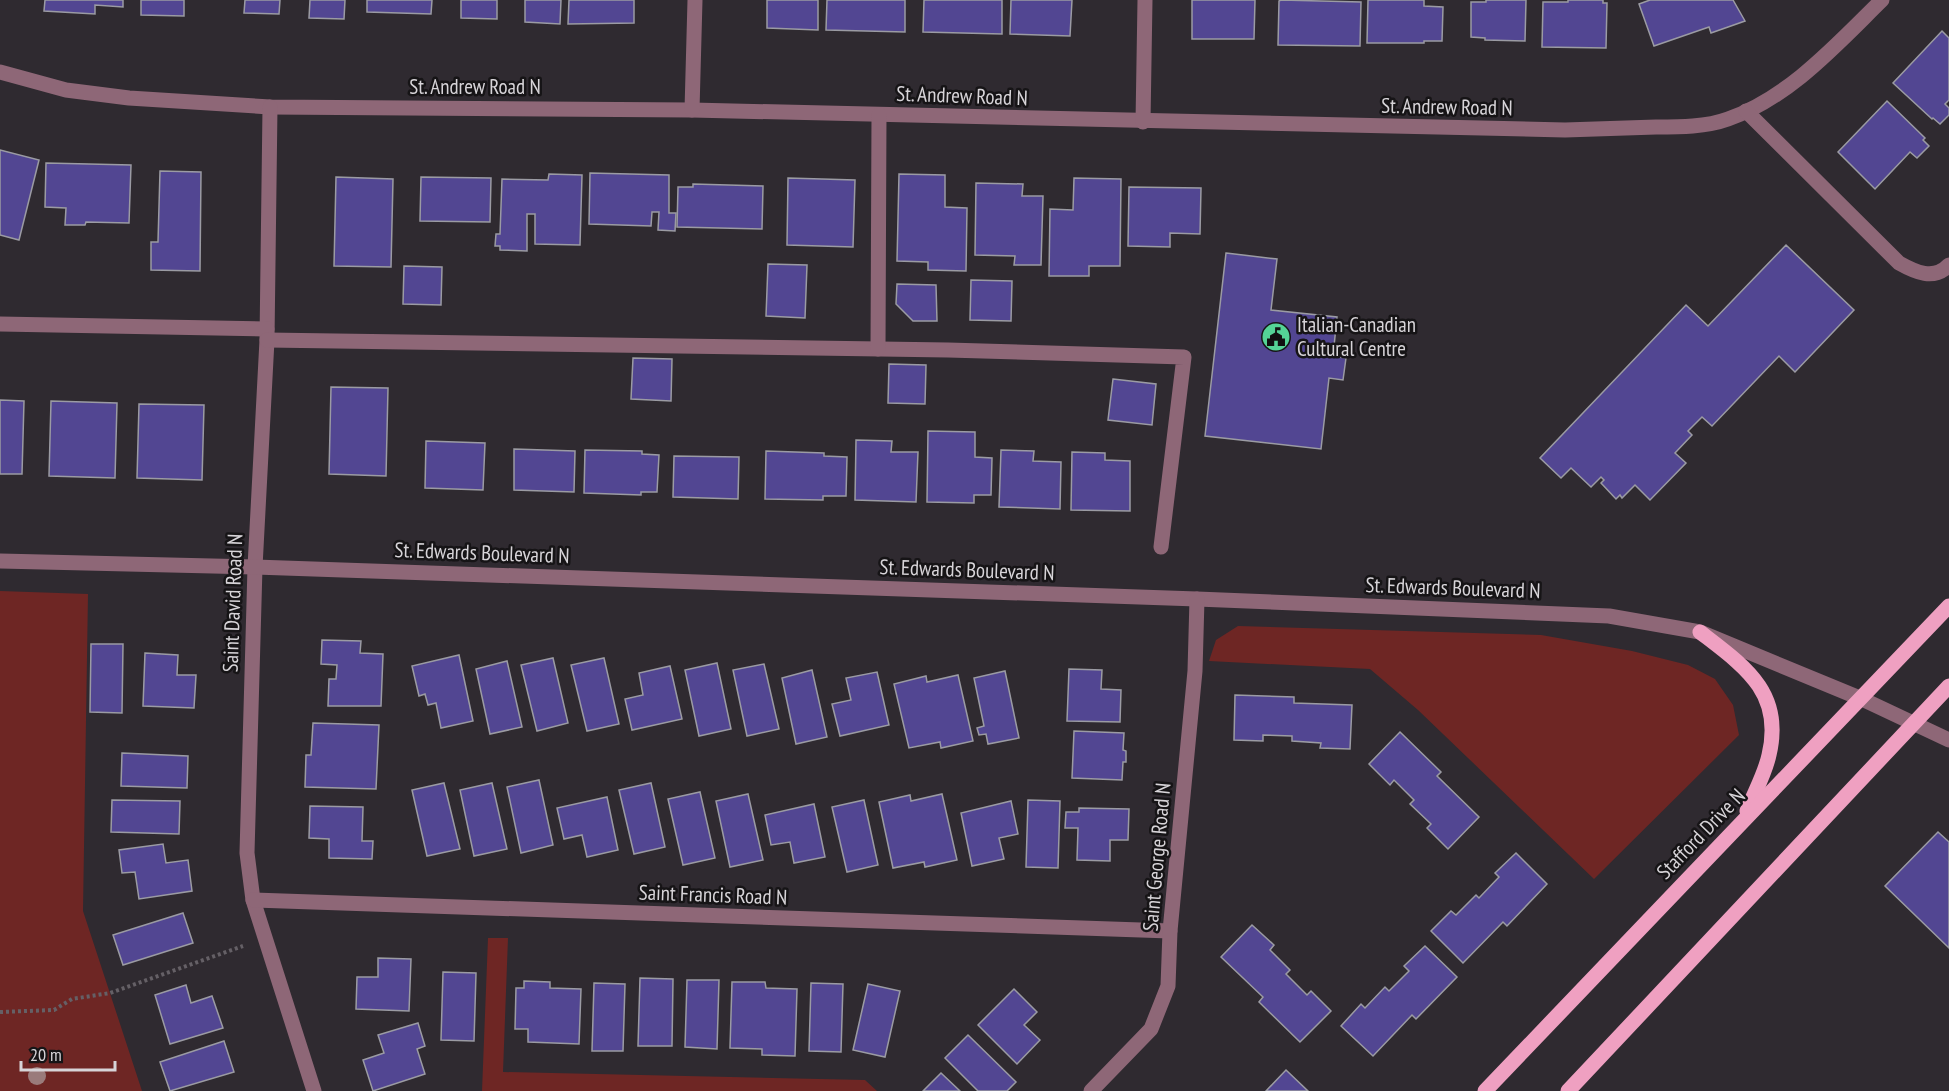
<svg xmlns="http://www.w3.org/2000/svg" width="1949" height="1091" viewBox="0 0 1949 1091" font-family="'PT Sans Narrow',sans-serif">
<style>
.green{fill:#6e2624}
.building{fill:#524692;stroke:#9b9ba3;stroke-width:1.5}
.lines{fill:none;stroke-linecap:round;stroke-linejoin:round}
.path{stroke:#656066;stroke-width:4;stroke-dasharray:3 3;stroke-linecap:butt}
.minor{stroke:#8e6777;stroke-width:15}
.major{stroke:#efa0c1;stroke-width:15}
.tree{fill:#9a7b7b}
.labels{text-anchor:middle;stroke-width:5;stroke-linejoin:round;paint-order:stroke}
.street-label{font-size:21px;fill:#d7d4d8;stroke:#161416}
.poi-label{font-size:21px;fill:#d7d4d8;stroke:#161416;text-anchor:start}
</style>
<rect width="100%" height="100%" fill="#2f2a30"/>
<g class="green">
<polygon points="0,591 88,594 83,911 142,1091 0,1091"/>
<polygon points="1238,626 1541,635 1632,651 1688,665 1715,679 1733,705 1739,735 1594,879 1418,710 1370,669 1209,661 1216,640"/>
<polygon points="488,938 508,938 503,1072 865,1080 877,1091 482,1091"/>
</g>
<g class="building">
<polygon points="45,0 123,0 123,7 95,5 95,14 44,11"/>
<polygon points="141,0 184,0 184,16 141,15"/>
<polygon points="245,0 280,0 279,14 244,13"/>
<polygon points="310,0 345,0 344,19 309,18"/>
<polygon points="367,0 432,0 431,14 367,12"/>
<polygon points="461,0 497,0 497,19 461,18"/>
<polygon points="525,0 561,0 560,24 525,22"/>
<polygon points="569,0 634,0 634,23 568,24"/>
<polygon points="767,0 818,0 818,30 767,28"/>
<polygon points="827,0 905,0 905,32 826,30"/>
<polygon points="924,0 1002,0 1002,34 923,32"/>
<polygon points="1011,0 1072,0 1070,36 1010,34"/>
<polygon points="1192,0 1255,0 1254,39 1192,39"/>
<polygon points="1281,0 1361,2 1360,46 1278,45 1279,1"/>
<polygon points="1368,0 1424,0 1424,6 1443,7 1442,41 1424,41 1424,43 1367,43"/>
<polygon points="1486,0 1526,0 1525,41 1485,40 1485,38 1471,37 1471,2 1486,2"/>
<polygon points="1568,0 1603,0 1603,3 1607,3 1606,48 1542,47 1543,2 1568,2"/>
<polygon points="1650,0 1733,0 1745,21 1711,33 1709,27 1654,46 1639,4"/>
<polygon points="1942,31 1949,38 1949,100 1945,104 1949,108 1949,115 1940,124 1933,118 1932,119 1893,83"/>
<polygon points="1887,101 1925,138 1923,140 1929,146 1917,158 1910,152 1875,189 1838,152"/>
<polygon points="0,150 39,160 19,240 0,235"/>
<polygon points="46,163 131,165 129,223 86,222 85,225 65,225 66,208 45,207"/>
<polygon points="160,171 201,172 200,271 151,270 151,242 158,242"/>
<polygon points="590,173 669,175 669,213 676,213 675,231 658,230 659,212 652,212 651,226 589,224"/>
<polygon points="549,174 582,175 580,245 535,244 535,214 527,214 527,251 500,250 500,246 495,246 496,234 500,234 502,179 548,180"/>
<polygon points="899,174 945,175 945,207 967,208 966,271 928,270 928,262 897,261"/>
<polygon points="336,177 393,179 391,267 334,266"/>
<polygon points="421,177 491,178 490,222 420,221"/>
<polygon points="788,178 855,180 853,247 787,245"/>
<polygon points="1074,178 1121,179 1120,266 1089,266 1089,276 1049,276 1050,209 1073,210"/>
<polygon points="976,183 1023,184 1022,196 1043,196 1041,265 1014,265 1015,256 975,255"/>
<polygon points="693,184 763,186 762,229 677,227 678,187 693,187"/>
<polygon points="1129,187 1201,188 1200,234 1170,233 1170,247 1128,246"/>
<polygon points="1786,245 1854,310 1795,372 1779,356 1712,426 1702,417 1688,431 1692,435 1675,453 1686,463 1650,500 1635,485 1622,498 1620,495 1616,499 1601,483 1604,480 1601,477 1591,487 1571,468 1561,478 1540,458 1686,305 1708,326"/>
<polygon points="1226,253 1277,259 1271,310 1337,317 1333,356 1346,358 1343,380 1329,378 1321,449 1205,436"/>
<polygon points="768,264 807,265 805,318 766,316"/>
<polygon points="404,266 442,267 441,305 403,304"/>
<polygon points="971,280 1012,281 1011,321 970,320"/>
<polygon points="897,284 936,285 937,321 913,321 896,304"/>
<polygon points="633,358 672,359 671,401 631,399"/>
<polygon points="889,364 926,365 925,404 888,403"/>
<polygon points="1113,379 1156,384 1152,425 1108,420"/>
<polygon points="331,387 388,388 386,476 329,474"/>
<polygon points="0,400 24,401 22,474 0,474"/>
<polygon points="51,401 117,403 115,478 49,476"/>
<polygon points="139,404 204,405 202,480 137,478"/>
<polygon points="928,431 975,432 975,457 992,458 991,495 974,495 974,503 927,502"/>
<polygon points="856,440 892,441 891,452 918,452 916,502 855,500"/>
<polygon points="426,441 485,443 483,490 425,488"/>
<polygon points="514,449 575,451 574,492 514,490"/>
<polygon points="585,450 642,451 642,454 659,455 657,492 641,492 641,495 584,493"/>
<polygon points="1001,450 1034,451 1033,461 1061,462 1060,509 999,507"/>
<polygon points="766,451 824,453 824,456 847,457 846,496 823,496 823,500 765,499"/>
<polygon points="1072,452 1105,453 1105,460 1130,461 1130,511 1071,510"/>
<polygon points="674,456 739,457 738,499 673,497"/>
<polygon points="322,640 361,641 360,653 383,654 381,706 328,706 329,679 336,679 337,665 321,664"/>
<polygon points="91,644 123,644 122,713 90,712"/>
<polygon points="145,653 178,655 177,675 196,675 194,708 143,706"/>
<polygon points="459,655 473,721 441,728 436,703 428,705 425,694 419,696 412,666"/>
<polygon points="553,658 568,723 537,731 521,665"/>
<polygon points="604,658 619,724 587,731 571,665"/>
<polygon points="507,661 522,727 490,734 476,669"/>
<polygon points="717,663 731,729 699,736 685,670"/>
<polygon points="764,664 779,729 747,736 733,670"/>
<polygon points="670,666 682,719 632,730 625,699 643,695 639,673"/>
<polygon points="1069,669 1102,670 1101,689 1121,690 1120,722 1067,721"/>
<polygon points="812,670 827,737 796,744 782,678"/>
<polygon points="1005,671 1019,738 988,744 986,734 979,735 977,728 984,726 974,678"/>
<polygon points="877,672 889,725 840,736 832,704 851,700 846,678"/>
<polygon points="958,675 973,741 941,748 940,742 909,748 894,684 926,676 927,682"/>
<polygon points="1235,695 1294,697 1294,703 1352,705 1350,749 1320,748 1321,743 1292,741 1292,736 1263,735 1263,741 1234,740"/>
<polygon points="313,723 379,725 376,789 305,787 306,755 311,755"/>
<polygon points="1074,731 1124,733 1123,750 1126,751 1126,762 1123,762 1122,780 1072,778"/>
<polygon points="1400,732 1441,772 1437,776 1479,817 1448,849 1427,828 1431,824 1410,804 1414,800 1394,780 1390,785 1369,764"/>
<polygon points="122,753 188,756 187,788 121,786"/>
<polygon points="539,780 553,845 521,853 507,787"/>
<polygon points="444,783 460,849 427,856 412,790"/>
<polygon points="492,783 507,849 474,856 460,790"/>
<polygon points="651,783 665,847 634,854 619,790"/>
<polygon points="700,792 715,858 683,865 668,799"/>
<polygon points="748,794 763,860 730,867 716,801"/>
<polygon points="942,794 957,860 925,867 924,862 893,868 879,802 910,795 911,801"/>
<polygon points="607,797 618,850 587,857 582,835 564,839 557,808"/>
<polygon points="112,800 180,801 179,834 111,832"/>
<polygon points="864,800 878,865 847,872 832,807"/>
<polygon points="1028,800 1060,801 1058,868 1026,867"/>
<polygon points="1011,801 1018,834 999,838 1004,859 972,866 961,813"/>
<polygon points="814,804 825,857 794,863 790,842 771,845 765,815"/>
<polygon points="310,806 363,807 362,841 373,841 372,859 329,858 329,839 309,838"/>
<polygon points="1079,808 1129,809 1128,840 1110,840 1110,861 1077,860 1078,828 1065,828 1066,812 1079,812"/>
<polygon points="1938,832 1949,842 1949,948 1885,886"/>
<polygon points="163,844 166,863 188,860 192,891 139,899 135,872 122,873 119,850"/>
<polygon points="1516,853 1547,884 1507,926 1503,922 1463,963 1431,931 1451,911 1456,915 1476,895 1479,898 1499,877 1495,873"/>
<polygon points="183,913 193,943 123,965 113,935"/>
<polygon points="1252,925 1274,945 1270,950 1290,970 1286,974 1307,995 1311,991 1331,1011 1300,1042 1259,1002 1263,997 1221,957"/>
<polygon points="1425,946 1457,977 1416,1019 1412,1015 1373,1056 1341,1026 1361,1004 1365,1008 1385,987 1389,991 1409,971 1404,966"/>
<polygon points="378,958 411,959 409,1011 356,1009 357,977 378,977"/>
<polygon points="443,972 476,973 474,1041 441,1040"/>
<polygon points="640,978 673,979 672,1046 638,1046"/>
<polygon points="687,980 719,980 717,1049 685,1047"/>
<polygon points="524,981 550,982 550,988 581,989 579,1044 528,1042 528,1029 515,1029 516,988 524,988"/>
<polygon points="732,982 765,982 766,988 797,989 795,1056 762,1055 762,1049 730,1048"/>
<polygon points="594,983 625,984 623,1051 592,1051"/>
<polygon points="811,983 843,984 841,1052 809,1051"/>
<polygon points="868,984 900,991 885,1057 853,1050"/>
<polygon points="186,985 191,1003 212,996 223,1028 170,1044 155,995"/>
<polygon points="1014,989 1037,1012 1024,1025 1040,1040 1017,1064 978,1025"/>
<polygon points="418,1023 425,1046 417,1049 425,1074 373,1091 363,1060 384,1053 378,1035"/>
<polygon points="968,1035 1016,1082 1007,1091 978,1091 945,1058"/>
<polygon points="224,1041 234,1072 170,1091 160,1062"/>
<polygon points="1286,1070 1308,1091 1266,1091"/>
<polygon points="941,1073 960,1091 923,1091"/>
</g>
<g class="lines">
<polyline class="path" points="0,1012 54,1010 72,999 110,993 243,946"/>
<g class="minor">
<path d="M 0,72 L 66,90 L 129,98 L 270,107 L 692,110 L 1565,130 C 1595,129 1625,128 1656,127 C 1680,127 1706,127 1728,119 C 1789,98 1837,44 1882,0"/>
<polyline points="270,107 267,340 255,567 247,853 253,900 314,1091"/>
<polyline points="692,110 695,0"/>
<path d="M 1746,111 L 1899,263 C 1915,272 1934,281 1949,265"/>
<polyline points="1143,122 1145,0"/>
<polyline points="0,324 267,329"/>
<polyline points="267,340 948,350 1184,357 1161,547"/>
<polyline points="878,349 879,115"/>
<polyline points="0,561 255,567 1197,599 1609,616 1700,632 1862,699 1949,740"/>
<polyline points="253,900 1170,931"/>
<polyline points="1091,1091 1151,1029 1168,986 1170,931 1195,671 1197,599"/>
</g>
<g class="major">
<path d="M 1700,632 C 1744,666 1784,692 1769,755 C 1765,774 1754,793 1747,811"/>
<polyline points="1485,1091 1949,606"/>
<polyline points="1568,1091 1949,686"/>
</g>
</g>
<circle class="tree" cx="37" cy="1076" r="9"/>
<defs>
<g id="civic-disc" transform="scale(1.5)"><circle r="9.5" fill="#54d396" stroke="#161416"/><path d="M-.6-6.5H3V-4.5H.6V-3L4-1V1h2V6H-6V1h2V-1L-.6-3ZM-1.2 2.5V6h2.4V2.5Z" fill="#111"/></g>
</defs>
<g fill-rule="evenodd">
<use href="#civic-disc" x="1276" y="337"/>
</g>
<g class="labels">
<g class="street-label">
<text x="475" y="94">St. Andrew Road N</text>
<text transform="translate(962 96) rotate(2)" y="7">St. Andrew Road N</text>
<text transform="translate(1447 107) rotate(1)" y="7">St. Andrew Road N</text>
<text transform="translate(482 553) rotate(2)" y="7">St. Edwards Boulevard N</text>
<text transform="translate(967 570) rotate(2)" y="7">St. Edwards Boulevard N</text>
<text transform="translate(1453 588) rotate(2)" y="7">St. Edwards Boulevard N</text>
<text transform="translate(233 603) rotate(-88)" y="7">Saint David Road N</text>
<text transform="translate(1701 834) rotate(-46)" y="7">Stafford Drive N</text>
<text transform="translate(1157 857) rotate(-85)" y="7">Saint George Road N</text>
<text transform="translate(713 895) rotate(2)" y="7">Saint Francis Road N</text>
</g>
<g class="poi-label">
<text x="1297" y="332">Italian-Canadian<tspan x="1297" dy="24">Cultural Centre</tspan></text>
</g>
</g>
<path d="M21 1061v9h94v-9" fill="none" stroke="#d7d4d8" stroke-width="3"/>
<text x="30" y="1061" font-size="18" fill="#d7d4d8" stroke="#161416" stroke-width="4.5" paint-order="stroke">20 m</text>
</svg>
